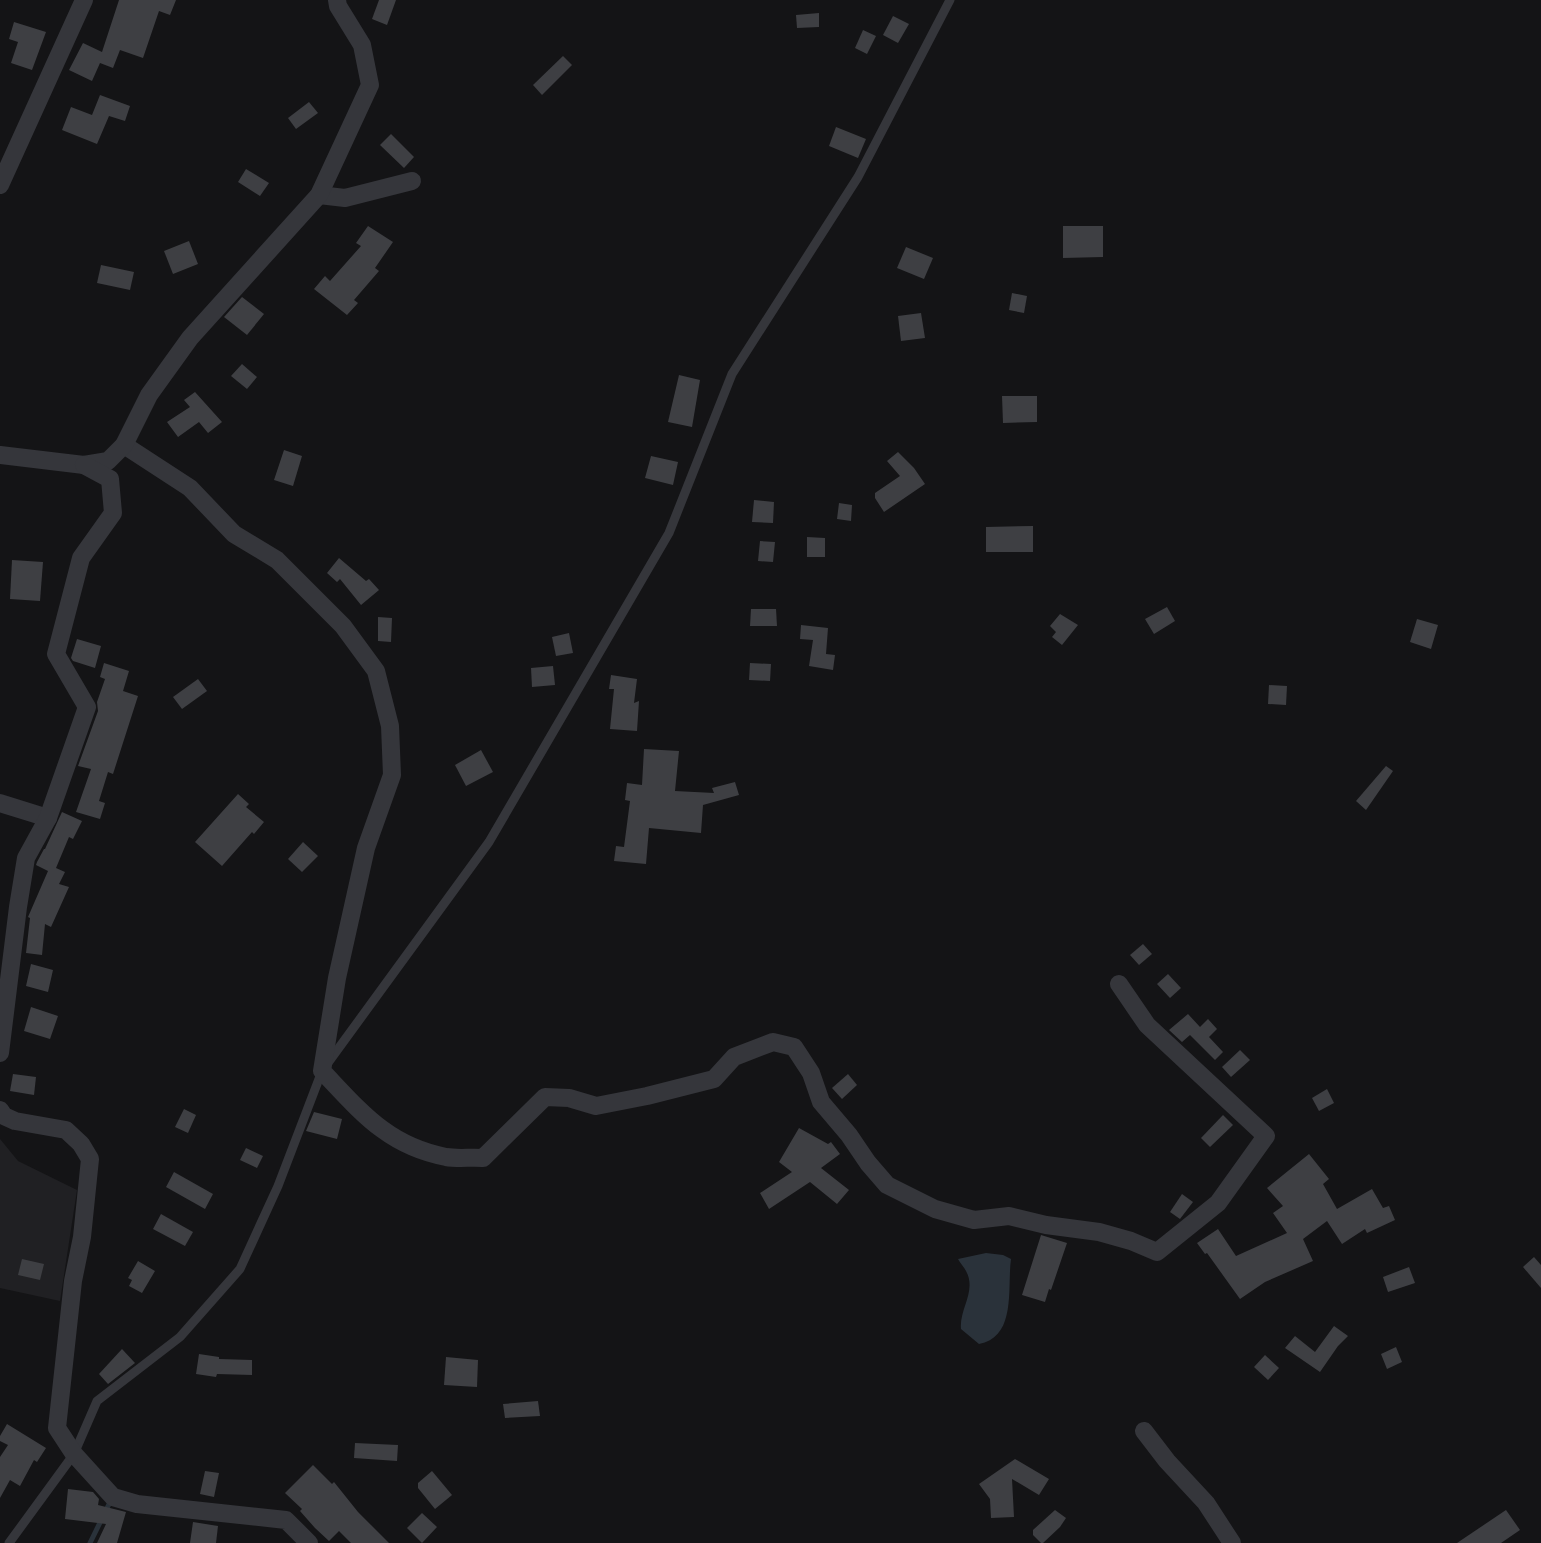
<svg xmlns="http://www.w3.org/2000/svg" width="1541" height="1543" viewBox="0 0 1541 1543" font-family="Arial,sans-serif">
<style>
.built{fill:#202023}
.water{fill:#2a323a}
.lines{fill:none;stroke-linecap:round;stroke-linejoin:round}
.stream{stroke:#2a323a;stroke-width:5}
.building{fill:#3e3f43}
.lane{stroke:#35363b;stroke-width:9}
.street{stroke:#35363b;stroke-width:18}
</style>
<rect width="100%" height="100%" fill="#141416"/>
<polygon class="built" points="0,1139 18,1161 77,1190 60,1301 0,1288"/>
<path class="water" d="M 986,1253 L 1003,1255 L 1011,1259 C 1007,1287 1017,1337 979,1344 L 961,1329 C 959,1309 977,1291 966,1271 C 964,1267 960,1263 958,1259 Z"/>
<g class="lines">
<polyline class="stream" points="90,1543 112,1498"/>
</g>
<g class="building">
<polygon points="119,0 176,0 170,15 159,11 143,58 120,50 113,68 100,63 92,81 69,70 83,43 102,52"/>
<polygon points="379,0 396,0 387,25 372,19"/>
<polygon points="819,13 819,27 797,28 796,15"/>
<polygon points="893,16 909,24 898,43 883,35"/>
<polygon points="14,22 46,32 32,70 11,63 18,42 9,39"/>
<polygon points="863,30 876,36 867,54 855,48"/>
<polygon points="563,56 572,65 542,95 533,85"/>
<polygon points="100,95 130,106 125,121 109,116 97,144 62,130 71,107 92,115"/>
<polygon points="309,102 318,113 296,129 288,118"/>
<polygon points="836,127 866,139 858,158 829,146"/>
<polygon points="391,134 414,157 404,168 380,145"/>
<polygon points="246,169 269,183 260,196 238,182"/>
<polygon points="368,226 393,242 375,268 379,271 354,300 358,303 347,315 314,289 325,276 330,281 361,246 356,243"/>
<polygon points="1063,226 1103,226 1103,257 1063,258"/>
<polygon points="189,241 198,264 173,274 164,251"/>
<polygon points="906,247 933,258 924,279 897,268"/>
<polygon points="101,265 134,272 130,290 97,283"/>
<polygon points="1012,293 1027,296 1024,313 1009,310"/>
<polygon points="242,297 264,314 247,335 224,317"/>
<polygon points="921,313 925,338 901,341 898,316"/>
<polygon points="242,364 257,377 247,389 231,376"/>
<polygon points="679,375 700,380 692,427 668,422"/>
<polygon points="195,392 222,422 208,433 199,422 178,437 167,422 190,407 184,400"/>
<polygon points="1002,396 1037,396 1037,422 1003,423"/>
<polygon points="284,450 302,456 293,486 274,480"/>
<polygon points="898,452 914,468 925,484 884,512 875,498 875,493 900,476 887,461"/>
<polygon points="651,456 678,462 673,485 645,478"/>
<polygon points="754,500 774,502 773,523 752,522"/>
<polygon points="839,503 852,505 851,521 837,519"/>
<polygon points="1033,526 1033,552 986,552 986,527"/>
<polygon points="807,537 825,538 825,557 807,557"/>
<polygon points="760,541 775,542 773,562 758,561"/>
<polygon points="339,558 366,581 369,579 379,590 361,605 340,579 337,582 327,573"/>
<polygon points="12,560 43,562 40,601 10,599"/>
<polygon points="1167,607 1175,621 1154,634 1145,619"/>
<polygon points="751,609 776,609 777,626 750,626"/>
<polygon points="1060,614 1078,625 1062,645 1052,637 1056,632 1050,626"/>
<polygon points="378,617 392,618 391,642 378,641"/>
<polygon points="1417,619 1438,625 1431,649 1410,642"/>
<polygon points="801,625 828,628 826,654 835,655 833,670 809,666 813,640 800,639"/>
<polygon points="569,633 573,653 556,656 552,637"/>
<polygon points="77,639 101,646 95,668 73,661 71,658"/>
<polygon points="104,663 129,671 123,691 138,696 113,774 108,772 99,801 105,803 100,819 76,812 91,769 78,766 98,711 97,702 105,679 100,677"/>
<polygon points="750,663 771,664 770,681 749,680"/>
<polygon points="553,666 555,685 532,687 531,668"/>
<polygon points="611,675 637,679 634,703 639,701 637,731 610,729 614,689 609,689"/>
<polygon points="198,679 207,691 182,709 173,697"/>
<polygon points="1269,685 1287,686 1286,705 1268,704"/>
<polygon points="644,749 679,751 675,791 714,793 712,788 735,782 739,795 703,805 701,833 649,828 646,864 614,861 616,846 624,847 630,801 625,800 627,783 642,785"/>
<polygon points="481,750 493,772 466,786 455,765"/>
<polygon points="1386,766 1393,771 1366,810 1356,801"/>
<polygon points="238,794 249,804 246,807 264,822 254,834 252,832 222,866 195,842"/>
<polygon points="62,812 82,821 73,839 69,837 56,868 65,872 59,884 69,887 51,927 45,924 42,955 26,953 30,918 28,917 48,871 36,865 37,862 44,849 45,849"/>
<polygon points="303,842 318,856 302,872 288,859"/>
<polygon points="1143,944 1152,954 1139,965 1130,955"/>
<polygon points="31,964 53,970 48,992 26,986"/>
<polygon points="1168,974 1181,988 1170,998 1157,984"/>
<polygon points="31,1007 58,1016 50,1039 24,1031"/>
<polygon points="1188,1014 1200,1027 1208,1019 1217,1029 1209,1037 1223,1052 1215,1060 1190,1035 1182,1042 1169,1030"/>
<polygon points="1240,1050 1250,1060 1231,1077 1222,1067"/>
<polygon points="13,1074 36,1077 34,1095 10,1091"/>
<polygon points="848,1074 857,1085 842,1099 832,1088"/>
<polygon points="1327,1089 1334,1103 1319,1111 1312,1098"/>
<polygon points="184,1109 196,1115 188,1133 175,1127"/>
<polygon points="314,1112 342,1119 337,1139 306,1131"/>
<polygon points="1223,1115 1233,1125 1210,1147 1201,1138"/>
<polygon points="799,1128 828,1144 831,1142 840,1154 821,1168 849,1190 837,1204 810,1182 769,1209 760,1193 792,1172 779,1162"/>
<polygon points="246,1148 263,1156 257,1168 240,1160"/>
<polygon points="1309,1154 1329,1179 1323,1184 1337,1209 1372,1189 1383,1208 1389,1206 1395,1220 1367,1233 1365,1229 1342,1244 1327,1221 1303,1239 1313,1261 1265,1282 1240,1299 1207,1253 1205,1254 1197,1243 1218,1229 1236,1256 1287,1233 1273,1213 1283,1206 1267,1188"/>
<polygon points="174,1172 213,1194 205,1209 166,1187"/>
<polygon points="1182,1194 1193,1202 1180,1219 1170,1212"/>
<polygon points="161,1214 193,1232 185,1246 153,1229"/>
<polygon points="1041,1235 1067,1243 1051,1290 1049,1289 1045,1302 1022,1295"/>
<polygon points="1534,1257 1541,1265 1541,1288 1523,1267"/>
<polygon points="22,1259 44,1264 40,1280 18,1275"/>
<polygon points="138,1261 155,1271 142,1293 129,1286 132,1280 128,1278"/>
<polygon points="1409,1267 1415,1283 1388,1292 1383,1277"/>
<polygon points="1334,1326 1348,1336 1338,1346 1320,1372 1285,1348 1295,1336 1315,1352"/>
<polygon points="1396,1347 1402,1362 1387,1369 1381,1354"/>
<polygon points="122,1349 135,1363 108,1384 99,1374"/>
<polygon points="199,1354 219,1357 219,1359 252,1360 252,1375 217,1374 216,1377 196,1374"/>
<polygon points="1265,1355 1279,1368 1268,1380 1254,1367"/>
<polygon points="446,1357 478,1360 477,1387 444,1385"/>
<polygon points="538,1401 540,1416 505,1418 503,1404"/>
<polygon points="7,1424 46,1448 37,1462 34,1460 20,1486 10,1480 0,1498 0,1457 8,1445 0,1441 0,1436"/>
<polygon points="355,1443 398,1445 397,1461 354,1458"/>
<polygon points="1015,1459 1049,1479 1039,1495 1012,1479 1014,1517 991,1518 990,1499 979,1484"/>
<polygon points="313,1465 332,1484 334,1482 358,1512 389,1543 351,1543 339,1531 329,1541 315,1528 300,1511 302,1509 285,1493"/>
<polygon points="205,1471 219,1473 214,1497 200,1494"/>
<polygon points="432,1471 452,1495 435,1509 418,1488 418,1483"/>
<polygon points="68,1489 93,1492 99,1499 98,1505 126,1512 117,1543 97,1543 106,1524 65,1519"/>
<polygon points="1055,1510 1066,1518 1060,1527 1043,1543 1041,1543 1033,1535 1033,1530"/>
<polygon points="1506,1510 1520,1530 1501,1543 1457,1543"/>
<polygon points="422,1513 437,1527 422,1543 407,1528"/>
<polygon points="193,1522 218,1526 216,1543 190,1543"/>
</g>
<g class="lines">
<polyline class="lane" points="9,1543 74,1454 97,1401 180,1337 240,1269 278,1186 322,1071 489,842 669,533 732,374 858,177 950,0"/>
<g class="street">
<polyline points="0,185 84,0"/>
<polyline points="319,195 345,198 412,181"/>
<path d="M 124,445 L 190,488 L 234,534 L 277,560 L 343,626 L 376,671 L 390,726 L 392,775 L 366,848 L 337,978 L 322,1071 C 361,1112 388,1146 446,1157 C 458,1159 471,1157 483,1158 L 545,1097 L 569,1098 L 596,1106 L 647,1096 L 714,1079 L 734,1057 L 773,1042 L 794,1047 L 811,1073 L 821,1102 L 849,1135 L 868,1163 L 887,1185 L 935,1209 L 974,1220 L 1009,1216 L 1046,1225 L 1099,1232 L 1131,1241 L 1157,1252 L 1218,1203 L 1266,1136 L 1147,1025 L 1119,984"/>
<polyline points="0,455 84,465 108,461 124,445 149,395 190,338 319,195 370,85 362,45 338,6 337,0"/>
<polyline points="0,803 48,818"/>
<polyline points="0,1053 18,907 26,858 48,818 87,707 56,654 81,558 113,513 110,479 84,465"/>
<polyline points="0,1110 4,1116 15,1121 66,1130 81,1144 90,1159 82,1237 73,1281 57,1428 74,1454 113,1497 137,1504 286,1520 309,1543"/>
<polyline points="1144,1431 1167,1461 1206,1503 1232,1543"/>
</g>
</g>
</svg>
